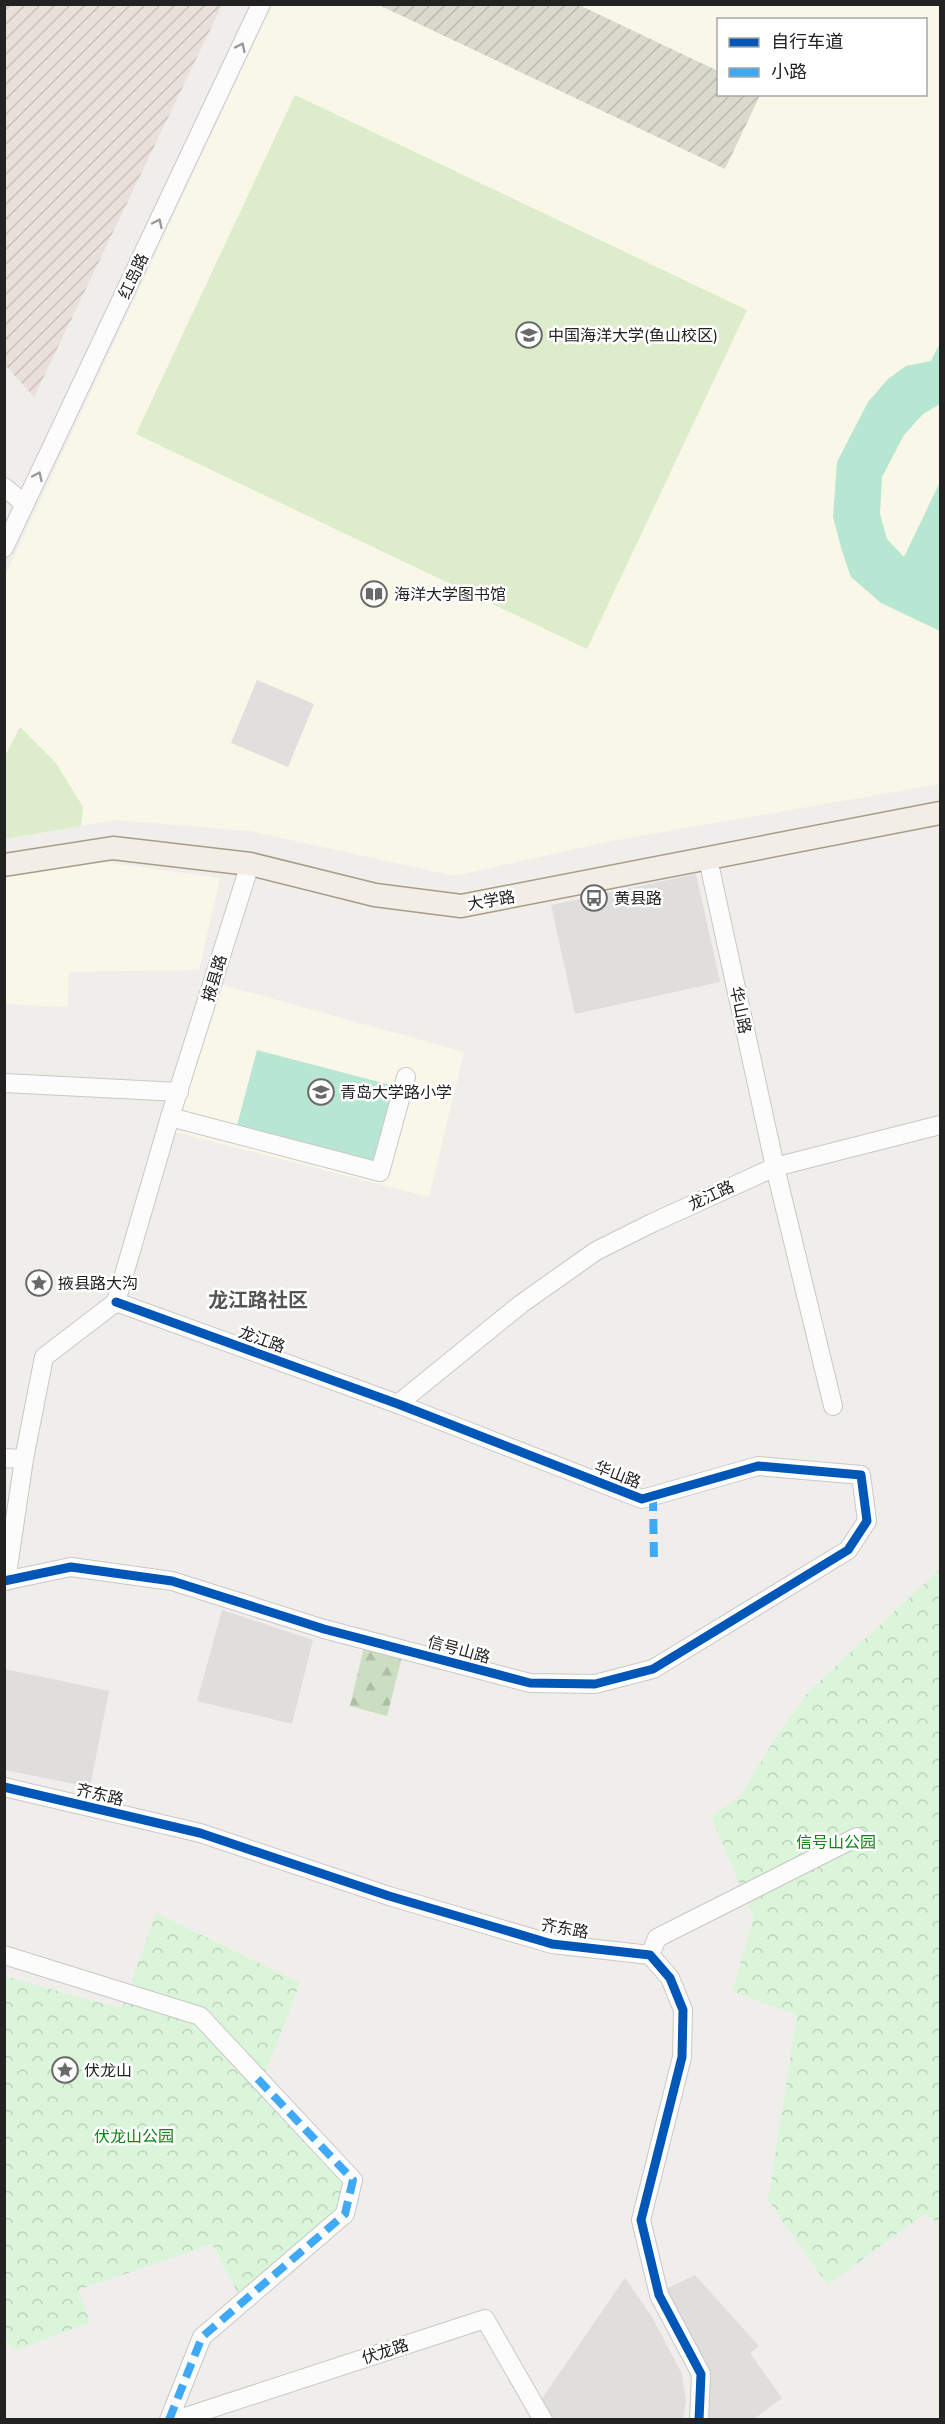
<svg xmlns="http://www.w3.org/2000/svg" width="945" height="2424" viewBox="0 0 945 2424" font-family="'Nunito Sans','Noto Sans SC',sans-serif">
<style>
.residential{fill:#dfdedc}
.education{fill:#f8f7e8;fill-rule:evenodd}
.military{fill:url(#military-furrows)}
.construction{fill:url(#construction-furrows)}
.grass{fill:#ddeccb}
.forest{fill:url(#forest-firs)}
.park{fill:url(#park-crowns)}
.pitch{fill:#b7e6d2}
.parking{fill:#e0dfde}
.lines{fill:none;stroke-linecap:round;stroke-linejoin:round}
.minor-casing{stroke:#c9c8c7;stroke-width:20}
.major-casing{stroke:#a79c86;stroke-width:25}
.minor{stroke:#fdfcfc;stroke-width:18}
.major{stroke:#f3ede7;stroke-width:22}
.quiet{stroke:#3fa9f5;stroke-width:8;stroke-dasharray:15 8;stroke-linecap:butt}
.cycleway-casing{stroke:#fff;stroke-width:13}
.cycleway{stroke:#0057b8;stroke-width:9}
.oneway{stroke:#9a9a9a}
.labels{text-anchor:middle;stroke-width:5;stroke-linejoin:round;paint-order:stroke}
.street-label{font-size:16px;fill:#222;stroke:#fff}
.poi-label{font-size:16px;fill:#222;stroke:#fff;text-anchor:start}
.park-label{font-size:16px;fill:#0c8416;stroke:#fff}
.quarter-label{font-size:20px;font-weight:bold;fill:#555;stroke:#fff}
</style>
<defs>
<pattern id="military-furrows" width="10" height="10" patternUnits="userSpaceOnUse" patternTransform="scale(1.5)"><rect width="10" height="10" fill="#eae0db"/><path d="M-1 1l2-2M0 10L10 0M9 11l2-2" fill="none" stroke="#c8c0bc"/></pattern>
<pattern id="construction-furrows" width="10" height="10" patternUnits="userSpaceOnUse" patternTransform="scale(1.5)"><rect width="10" height="10" fill="#d9d9cd"/><path d="M-1 1l2-2M0 10L10 0M9 11l2-2" fill="none" stroke="#babab0"/></pattern>
<pattern id="forest-firs" width="22" height="20" patternUnits="userSpaceOnUse" patternTransform="scale(1.5)"><rect width="22" height="20" fill="#cbdec1"/><path d="M5 1l3.5 6h-7zM16 11l3.5 6h-7z" fill="#aebea6"/></pattern>
<pattern id="park-crowns" width="20" height="18" patternUnits="userSpaceOnUse" patternTransform="scale(1.5)"><rect width="20" height="18" fill="#daf5da"/><path d="M2 6a3 3 0 1 1 6 0M12 15a3 3 0 1 1 6 0" fill="none" stroke="#bbd2bb"/></pattern>
</defs>
<rect width="100%" height="100%" fill="#f0eeeb"/>
<g class="residential">
<polygon points="696,874 720,982 575,1014 551,905"/>
<polygon points="222,1610 313,1640 292,1724 197,1701"/>
<polygon points="5,1669 109,1691 90,1787 5,1770"/>
<polygon points="695,2275 759,2346 750,2353 782,2398 754,2419 708,2419 710,2383 706,2369 664,2290"/>
<polygon points="625,2278 652,2317 682,2374 686,2401 683,2419 548,2419 541,2400"/>
</g>
<g class="education">
<path d="M 272,5 L 940,5 L 940,784 L 606,842 L 455,876 L 250,831 L 116,820 L 5,839 L 5,576 ZM 718,20 L 926,20 L 926,94 L 718,94 Z"/>
<polygon points="105,862 220,878 199,970 69,972 68,1007 5,1004 5,875"/>
<polygon points="223,985 464,1052 429,1197 175,1132"/>
</g>
<polygon class="military" points="5,4 222,5 34,397 5,365"/>
<polygon class="construction" points="379,5 579,5 718,71 718,94 760,95 725,169"/>
<g class="grass">
<polygon points="295,95 747,310 587,649 136,434"/>
<polygon points="20,727 56,763 83,807 81,826 5,839 5,756"/>
</g>
<polygon class="forest" points="364,1647 402,1657 387,1716 350,1706"/>
<g class="park">
<polygon points="940,1569 940,2224 924,2214 828,2285 768,2200 797,2015 732,1991 754,1918 711,1816 739,1798 774,1740 808,1692"/>
<polygon points="156,1913 300,1983 265,2073 355,2195 242,2301 212,2244 78,2290 90,2322 22,2348 11,2349 4,2333 4,1976 122,2009"/>
</g>
<g class="pitch">
<polygon points="940,343 940,404 923,414 904,435 882,477 880,514 887,539 904,557 940,482 940,631 881,603 851,577 842,551 833,517 837,462 868,402 888,379 906,366 931,361"/>
<polygon points="257,1050 402,1088 380,1172 235,1133"/>
</g>
<polygon class="parking" points="257,680 314,704 288,767 231,743"/>
<g class="lines">
<g class="minor-casing">
<g id="minor">
<polyline points="4,487 25,504"/>
<polyline points="4,548 261,4"/>
<polyline points="708,859 775,1167 833,1406"/>
<polyline points="4,1083 179,1092"/>
<polyline points="170,1117 380,1172 406,1077"/>
<polyline points="116,1302 170,1117 250,864"/>
<polyline points="398,1404 521,1304 596,1251 652,1223 775,1167 940,1125"/>
<polyline points="4,1458 24,1459"/>
<polyline points="4,1581 71,1567 172,1581 324,1629 530,1683 595,1684 653,1669 848,1550 867,1521 861,1475 758,1466 642,1499 398,1404 116,1302"/>
<polyline points="6,1581 24,1459 44,1357 116,1302"/>
<polyline points="4,1787 200,1833 389,1896 552,1944 650,1955 670,1978 683,2010 682,2057 641,2220 659,2295 701,2374 699,2420"/>
<polyline points="4,1955 200,2016 353,2180 345,2214 202,2337 169,2420"/>
<polyline points="650,1955 657,1938 857,1837"/>
<polyline points="176,2420 485,2319 543,2420"/>
</g>
</g>
<g class="major-casing">
<polyline id="major" points="4,865 113,848 250,864 375,895 461,906 940,813"/>
</g>
<use href="#minor" class="minor"/>
<use href="#major" class="major"/>
<g class="quiet">
<polyline points="653,1496 654,1564"/>
<polyline points="169,2420 202,2337 345,2214 353,2180 256,2077"/>
</g>
<g class="cycleway-casing">
<g id="cycleway">
<polyline points="4,1581 71,1567 172,1581 324,1629 530,1683 595,1684 653,1669 848,1550 867,1521 861,1475 758,1466 642,1499 398,1404 116,1302"/>
<polyline points="4,1787 200,1833 389,1896 552,1944 650,1955 670,1978 683,2010 682,2057 641,2220 659,2295 701,2374 699,2420"/>
</g>
</g>
<use href="#cycleway" class="cycleway"/>
</g>
<defs><path id="oneway-chevron" d="M-2-3.5L2.5 0L-2 3.5" fill="none" stroke-width="1.6" stroke-linecap="round" stroke-linejoin="round" transform="scale(1.5)"/></defs>
<g class="oneway">
<use href="#oneway-chevron" transform="translate(241 47) rotate(-65)"/>
<use href="#oneway-chevron" transform="translate(158 223) rotate(-65)"/>
<use href="#oneway-chevron" transform="translate(38 476) rotate(-65)"/>
</g>
<defs>
<g id="university-ring" transform="scale(1.35)"><circle r="9.5" fill="#fff" stroke="#6a6968" stroke-width="1.5"/><path d="M0-5L7-2L0 1L-7-2ZM-4 1L0 2.5L4 1V4Q0 6-4 4Z" fill="#6a6968"/></g>
<g id="library-ring" transform="scale(1.35)"><circle r="9.5" fill="#fff" stroke="#6a6968" stroke-width="1.5"/><path d="M-6-4Q-3-5.5-.7-3.5V5Q-3 3-6 4ZM6-4Q3-5.5 .7-3.5V5Q3 3 6 4Z" fill="#6a6968"/></g>
<g id="bus-ring" transform="scale(1.35)"><circle r="9.5" fill="#fff" stroke="#6a6968" stroke-width="1.5"/><path d="M-5-6H5V4H4V6H2V4H-2V6H-4V4H-5ZM-3.5-4V0h7V-4ZM-3.5 1.2v1.5H-2V1.2ZM2 1.2v1.5H3.5V1.2Z" fill="#6a6968"/></g>
<g id="school-ring" transform="scale(1.35)"><circle r="9.5" fill="#fff" stroke="#6a6968" stroke-width="1.5"/><path d="M0-5L7-2L0 1L-7-2ZM-4 1L0 2.5L4 1V4Q0 6-4 4Z" fill="#6a6968"/></g>
<g id="sight-ring" transform="scale(1.35)"><circle r="9.5" fill="#fff" stroke="#6a6968" stroke-width="1.5"/><path d="M0-6L1.8-2.2L6-1.7L2.9 1.2L3.7 5.4L0 3.3L-3.7 5.4L-2.9 1.2L-6-1.7L-1.8-2.2Z" fill="#6a6968"/></g>
</defs>
<g fill-rule="evenodd">
<use href="#university-ring" x="529" y="335"/>
<use href="#library-ring" x="374" y="594"/>
<use href="#bus-ring" x="594" y="898"/>
<use href="#school-ring" x="321" y="1092"/>
<use href="#sight-ring" x="39" y="1283"/>
<use href="#sight-ring" x="65" y="2070"/>
</g>
<g class="labels">
<g class="street-label">
<text transform="translate(133 276) rotate(-65)" y="6">红岛路</text>
<text transform="translate(491 900) rotate(-10)" y="6">大学路</text>
<text transform="translate(214 978) rotate(-73)" y="6">掖县路</text>
<text transform="translate(741 1010) rotate(78)" y="6">华山路</text>
<text transform="translate(711 1195) rotate(-25)" y="6">龙江路</text>
<text transform="translate(262 1339) rotate(20)" y="6">龙江路</text>
<text transform="translate(618 1474) rotate(21)" y="6">华山路</text>
<text transform="translate(459 1649) rotate(15)" y="6">信号山路</text>
<text transform="translate(100 1794) rotate(13)" y="6">齐东路</text>
<text transform="translate(565 1928) rotate(10)" y="6">齐东路</text>
<text transform="translate(385 2351) rotate(-18)" y="6">伏龙路</text>
</g>
<g class="poi-label">
<text x="548" y="341">中国海洋大学(鱼山校区)</text>
<text x="394" y="600">海洋大学图书馆</text>
<text x="614" y="904">黄县路</text>
<text x="340" y="1098">青岛大学路小学</text>
<text x="58" y="1289">掖县路大沟</text>
<text x="84" y="2076">伏龙山</text>
</g>
<g class="park-label">
<text x="836" y="1848">信号山公园</text>
<text x="134" y="2142">伏龙山公园</text>
</g>
<g class="quarter-label">
<text x="258" y="1307">龙江路社区</text>
</g>
</g>
<rect width="945" height="2424" fill="none" stroke="#222222" stroke-width="12"/>
<rect x="717" y="18" width="210" height="78" fill="#ffffff" stroke="#a7a7a7" stroke-width="1.5"/>
<rect x="729" y="38" width="30" height="9" fill="#0057b8" stroke="#a7a7a7" stroke-width="1.5"/>
<text x="771" y="48" font-size="18" fill="#222222">自行车道</text>
<rect x="729" y="68" width="30" height="9" fill="#3fa9f5" stroke="#a7a7a7" stroke-width="1.5"/>
<text x="771" y="78" font-size="18" fill="#222222">小路</text>
</svg>
